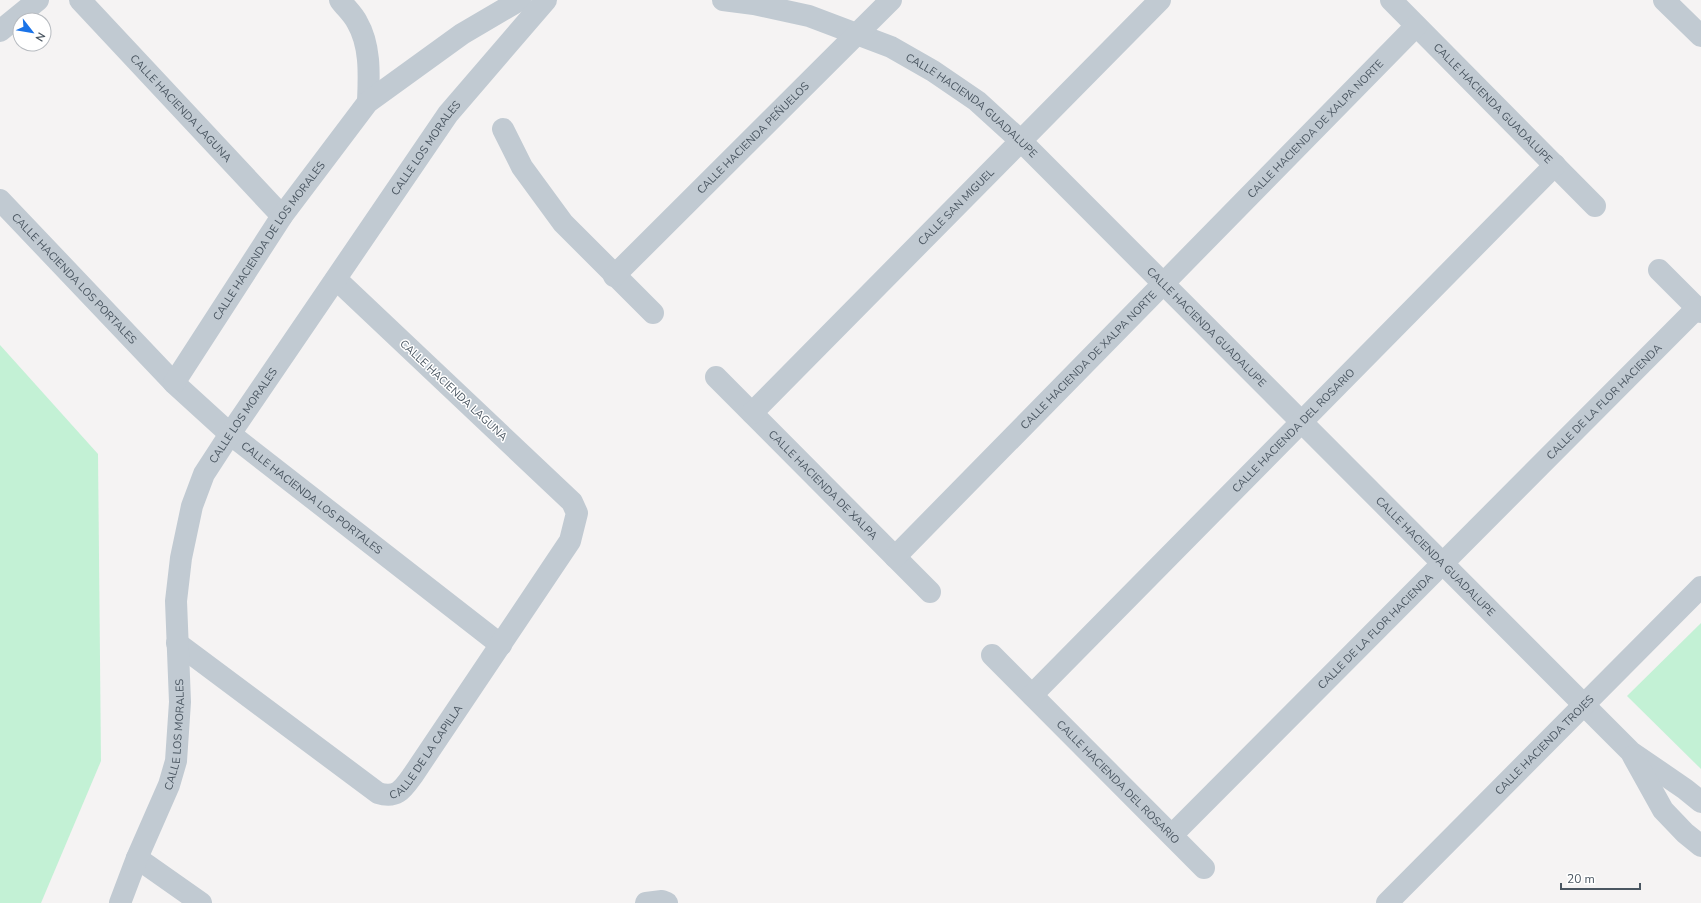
<svg xmlns="http://www.w3.org/2000/svg" width="1701" height="903" viewBox="0 0 1701 903" font-family="'Nunito Sans',sans-serif">
<style>
.green{fill:#c3f1d5}
.lines{fill:none;stroke-linecap:round;stroke-linejoin:round}
.minor{stroke:#c1cad2;stroke-width:22}
.labels{text-anchor:middle;stroke-width:3;stroke-linejoin:round;paint-order:stroke}
.street-label{font-size:11px;fill:#4a5661;stroke:#fff}
</style>
<rect width="100%" height="100%" fill="#f5f3f3"/>
<g class="green">
<polygon points="0,345 98,454 101,761 41,903 0,903"/>
<polygon points="1701,623 1701,769 1627,696"/>
</g>
<g class="lines">
<g class="minor">
<path id="s1" d="M 80,0 L 282,216"/>
<path d="M 340,0 C 345,7 353,14 357,22 C 371,46 369,76 368,102"/>
<path id="s2" d="M 723,0 L 754,4 L 809,16 L 891,47 L 933,71 L 977,101 L 1021,141 L 1631,752 L 1685,789 L 1701,802"/>
<path id="s3" d="M 1391,0 L 1595,206"/>
<polyline points="1664,0 1701,36"/>
<polyline points="0,31 38,0"/>
<polyline points="503,129 522,167 563,223 653,313"/>
<path id="s4" d="M 0,200 L 174,383 L 230,434 L 501,645"/>
<polyline points="1659,270 1701,312"/>
<path id="s5" d="M 614,276 L 891,0"/>
<path id="s6" d="M 716,377 L 930,592"/>
<path id="s7" d="M 174,383 L 282,216 L 368,102 L 462,34 L 520,0"/>
<path id="s8" d="M 752,413 L 1160,0"/>
<path id="s9" d="M 895,557 L 1416,26"/>
<path id="s10" d="M 177,643 L 378,793 C 397,799 403,789 413,775 L 570,541 L 577,513 L 572,502 L 336,279"/>
<path id="s11" d="M 992,655 L 1204,868"/>
<path id="s12" d="M 1032,695 L 1555,165"/>
<polyline points="1633,756 1663,810 1685,833 1701,846"/>
<path id="s13" d="M 1172,835 L 1697,308"/>
<polyline points="137,858 201,903"/>
<path id="s14" d="M 120,903 L 137,858 L 169,785 L 176,761 L 180,702 L 176,601 L 181,558 L 192,506 L 204,474 L 230,434 L 448,114 L 546,0"/>
<polyline points="646,903 662,901 667,903"/>
<path id="s15" d="M 1387,903 L 1701,587"/>
</g>
</g>
<g class="labels">
<g class="street-label">
<text dy="4" stroke="none"><textPath href="#s3" startOffset="145">CALLE HACIENDA GUADALUPE</textPath></text>
<text dy="4" stroke="none"><textPath href="#s2" startOffset="275">CALLE HACIENDA GUADALUPE</textPath></text>
<text dy="4" stroke="none"><textPath href="#s1" startOffset="148">CALLE HACIENDA LAGUNA</textPath></text>
<text dy="4" stroke="none"><textPath href="#s9" startOffset="600">CALLE HACIENDA DE XALPA NORTE</textPath></text>
<text dy="4" stroke="none"><textPath href="#s5" startOffset="196">CALLE HACIENDA PEÑUELOS</textPath></text>
<text dy="4" stroke="none"><textPath href="#s14" startOffset="838">CALLE LOS MORALES</textPath></text>
<text dy="4" stroke="none"><textPath href="#s8" startOffset="290">CALLE SAN MIGUEL</textPath></text>
<text dy="4" stroke="none"><textPath href="#s7" startOffset="171">CALLE HACIENDA DE LOS MORALES</textPath></text>
<text dy="4" stroke="none"><textPath href="#s4" startOffset="108">CALLE HACIENDA LOS PORTALES</textPath></text>
<text dy="4" stroke="none"><textPath href="#s2" startOffset="599">CALLE HACIENDA GUADALUPE</textPath></text>
<text dy="4" stroke="none"><textPath href="#s9" startOffset="276">CALLE HACIENDA DE XALPA NORTE</textPath></text>
<text transform="translate(454 390) rotate(43)" y="4">CALLE HACIENDA LAGUNA</text>
<text dy="4" stroke="none"><textPath href="#s13" startOffset="612">CALLE DE LA FLOR HACIENDA</textPath></text>
<text dy="4" stroke="none"><textPath href="#s14" startOffset="514">CALLE LOS MORALES</textPath></text>
<text dy="4" stroke="none"><textPath href="#s12" startOffset="372">CALLE HACIENDA DEL ROSARIO</textPath></text>
<text dy="4" stroke="none"><textPath href="#s6" startOffset="152">CALLE HACIENDA DE XALPA</textPath></text>
<text dy="4" stroke="none"><textPath href="#s4" startOffset="432">CALLE HACIENDA LOS PORTALES</textPath></text>
<text dy="4" stroke="none"><textPath href="#s2" startOffset="923">CALLE HACIENDA GUADALUPE</textPath></text>
<text dy="4" stroke="none"><textPath href="#s13" startOffset="288">CALLE DE LA FLOR HACIENDA</textPath></text>
<text dy="4" stroke="none"><textPath href="#s14" startOffset="179">CALLE LOS MORALES</textPath></text>
<text dy="4" stroke="none"><textPath href="#s15" startOffset="223">CALLE HACIENDA TROJES</textPath></text>
<text dy="4" stroke="none"><textPath href="#s10" startOffset="320">CALLE DE LA CAPILLA</textPath></text>
<text dy="4" stroke="none"><textPath href="#s11" startOffset="179">CALLE HACIENDA DEL ROSARIO</textPath></text>
</g>
</g>
<g transform="translate(32 32) rotate(121)"><circle r="19" fill="#ffffff" stroke="#b7bbc0"/>
<path d="M0-3L7 15L0 10L-7 15Z" fill="#1a73e8"/>
<text y="-6" font-size="11" font-weight="bold" text-anchor="middle" fill="#4a5661">N</text>
</g>
<path d="M1561 883v6h79v-6" fill="none" stroke="#4a5661" stroke-width="2"/>
<text x="1567" y="883" font-size="12" fill="#4a5661" stroke="#ffffff" stroke-width="3" paint-order="stroke">20 m</text>
</svg>
